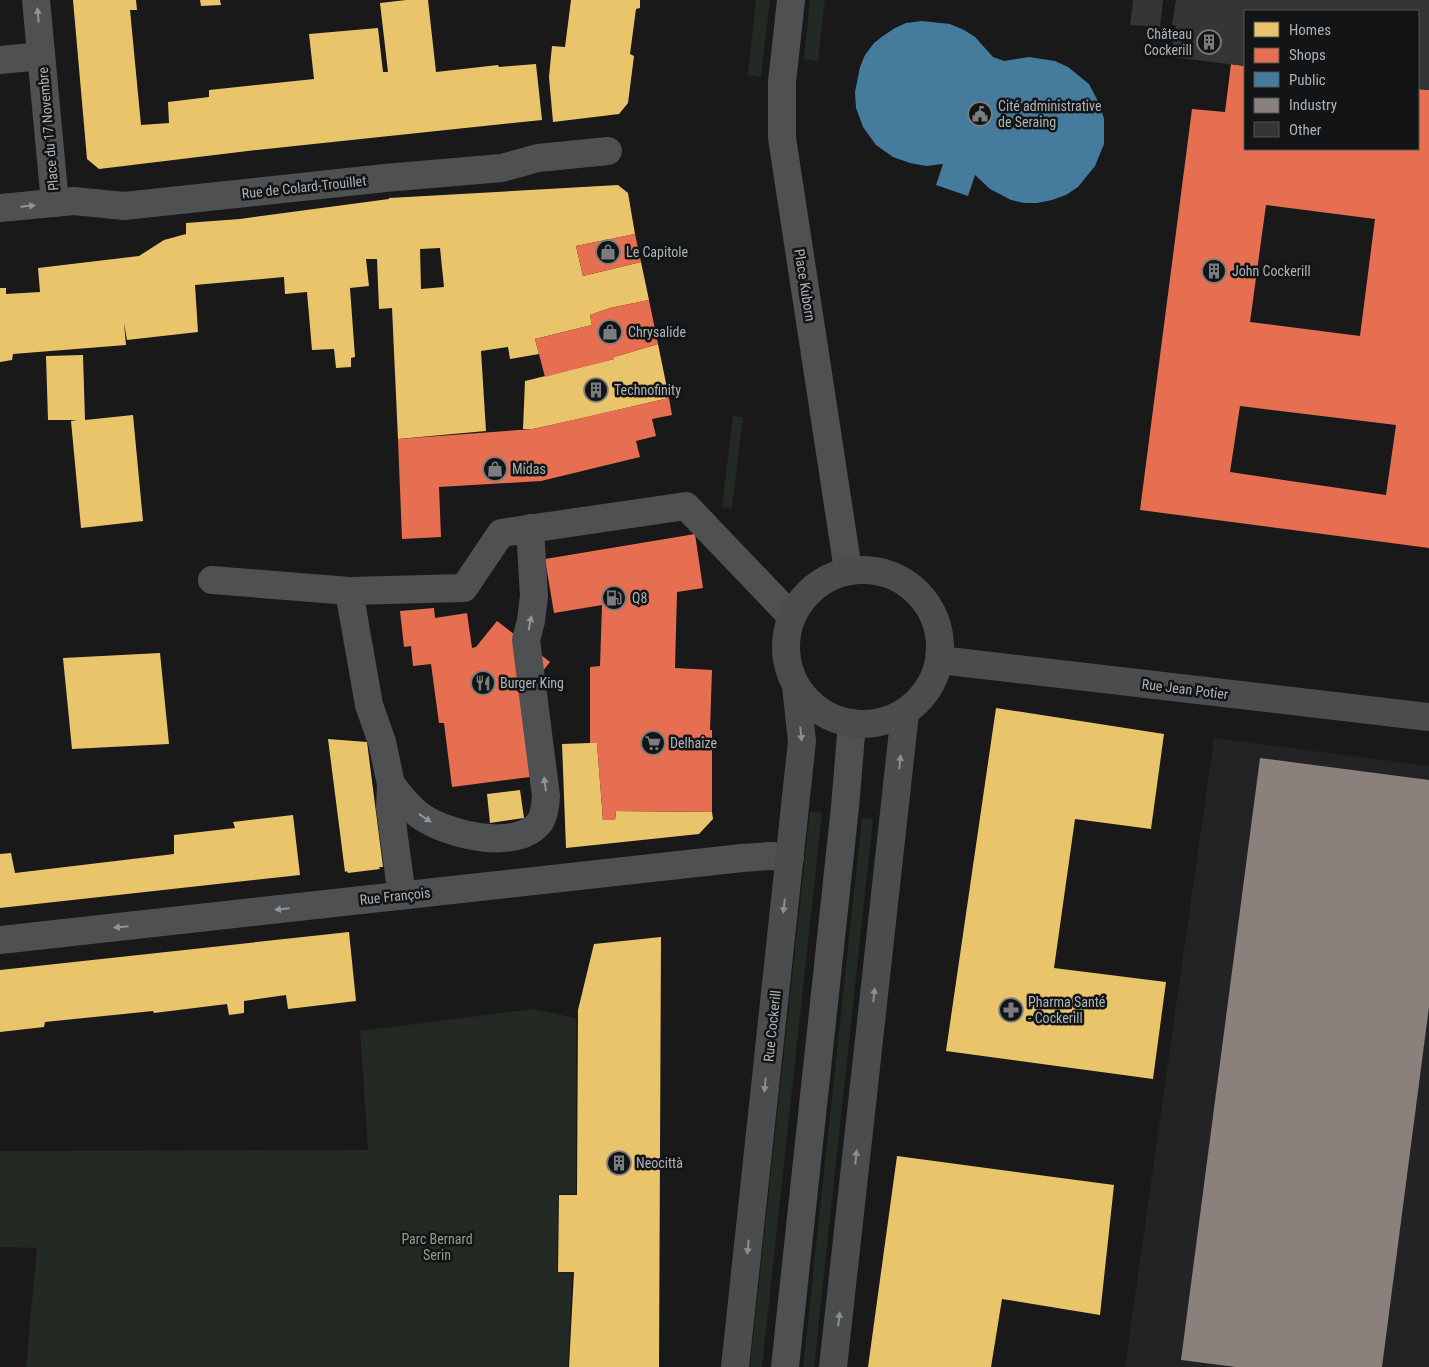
<svg xmlns="http://www.w3.org/2000/svg" width="1429" height="1367" viewBox="0 0 1429 1367" font-family="'Roboto Condensed',sans-serif">
<style>
.built{fill:#232325}
.green{fill:#232923}
.homes{fill:#e9c46a;fill-rule:evenodd}
.shops{fill:#e76f51;fill-rule:evenodd}
.public{fill:#457b9d}
.industry{fill:#8a817c}
.building{fill:#353536}
.lines{fill:none;stroke-linecap:round;stroke-linejoin:round}
.minor{stroke:#4e5052;stroke-width:28}
.major{stroke:#4b4c4d;stroke-width:28}
.oneway{fill:#909599}
.oneway2{fill:#8a8f93}
.labels{text-anchor:middle;stroke-width:5;stroke-linejoin:round;paint-order:stroke}
.poi-label{font-size:14px;fill:#acb3b8;stroke:#131415;text-anchor:start}
.street-label{font-size:14px;fill:#acb3b8;stroke:#131415}
.park-label{font-size:14px;fill:#8ba185;stroke:#131415}
</style>
<rect width="100%" height="100%" fill="#191919"/>
<polygon class="built" points="1214,738 1429,766 1429,1367 1125,1367"/>
<g class="green">
<polygon points="756,0 770,0 761,77 748,75"/>
<polygon points="810,0 825,0 818,61 804,59"/>
<polygon points="733,416 743,417 732,508 722,507"/>
<polygon points="810,811 822,813 762,1367 750,1367"/>
<polygon points="862,817 873,819 814,1367 803,1367"/>
<polygon points="533,1009 576,1018 576,1194 558,1194 557,1272 572,1273 568,1367 26,1367 37,1248 0,1247 0,1151 368,1150 360,1031"/>
</g>
<g class="homes">
<polygon points="73,0 136,0 137,10 130,10 141,125 169,123 168,102 209,97 209,90 314,79 309,34 378,28 383,72 388,72 380,3 406,0 428,0 436,72 498,65 499,67 536,64 542,120 257,150 99,169 87,159"/>
<polygon points="200,0 220,0 221,5 201,6"/>
<polygon points="571,0 640,0 640,8 636,9 630,54 634,56 628,103 619,114 553,122 549,77 552,46 565,47"/>
<path d="M 618,185 L 628,193 L 635,234 L 576,246 L 583,276 L 641,262 L 649,300 L 610,308 L 590,315 L 592,325 L 535,339 L 539,354 L 510,359 L 508,347 L 481,351 L 486,431 L 398,439 L 392,308 L 379,309 L 377,259 L 366,259 L 369,286 L 350,288 L 355,357 L 351,358 L 351,367 L 336,368 L 334,349 L 312,350 L 307,292 L 285,294 L 284,277 L 195,285 L 198,332 L 127,340 L 124,323 L 126,345 L 13,354 L 12,360 L 0,362 L 0,288 L 6,288 L 6,294 L 40,292 L 38,268 L 139,256 L 164,240 L 186,234 L 186,223 L 240,219 L 389,199 L 389,198 ZM 440,248 L 444,287 L 421,289 L 420,249 Z"/>
<polygon points="658,344 669,398 583,418 533,429 523,429 525,381 614,359 614,357"/>
<polygon points="83,355 85,420 133,415 143,521 81,528 71,421 77,420 48,420 46,356"/>
<polygon points="160,653 169,744 72,749 63,658"/>
<polygon points="996,708 1164,734 1151,829 1075,819 1054,968 1166,982 1153,1079 946,1051"/>
<polygon points="328,739 367,742 383,867 379,867 380,869 348,873 347,871 345,872"/>
<polygon points="590,743 597,743 603,820 615,820 616,811 712,812 713,819 699,834 566,848 562,744"/>
<polygon points="520,790 524,818 490,823 487,794"/>
<polygon points="293,815 300,875 0,908 0,854 11,853 15,873 174,854 174,835 235,828 233,822"/>
<polygon points="349,932 356,1001 288,1009 286,995 244,1001 244,1013 229,1015 227,1004 154,1013 153,1011 45,1022 44,1027 0,1032 0,970"/>
<polygon points="661,937 659,1367 569,1367 574,1272 558,1272 559,1195 577,1195 578,1010 594,944"/>
<polygon points="897,1156 1114,1185 1100,1315 1002,1299 991,1367 868,1367"/>
</g>
<g class="shops">
<path d="M 1231,64 L 1245,66 L 1245,149 L 1418,149 L 1418,89 L 1429,90 L 1429,548 L 1140,510 L 1192,109 L 1225,112 ZM 1266,205 L 1375,219 L 1360,336 L 1250,322 ZM 1240,406 L 1396,425 L 1386,495 L 1230,472 Z"/>
<polygon points="635,234 641,262 583,276 576,246"/>
<polygon points="649,300 658,344 614,357 614,359 545,377 535,339 592,325 590,315 610,308"/>
<polygon points="669,398 672,415 652,419 656,436 636,441 640,457 541,481 439,487 441,537 402,539 398,439 533,429"/>
<polygon points="695,534 703,588 677,592 675,668 712,670 710,730 712,730 712,812 616,811 615,820 603,820 597,743 590,743 590,667 600,666 602,605 554,613 545,559"/>
<polygon points="434,608 435,618 467,613 472,648 476,647 497,621 550,662 520,700 530,777 452,787 444,723 439,723 431,664 413,666 411,646 404,647 400,611"/>
</g>
<polygon class="public" points="922,21 950,24 964,30 975,37 993,57 1004,61 1029,57 1055,61 1068,67 1089,84 1100,105 1104,119 1104,144 1095,166 1078,187 1066,195 1052,200 1037,203 1024,203 1011,200 990,189 975,175 968,196 936,185 943,164 926,166 910,163 893,157 876,145 863,127 856,108 855,92 860,67 865,55 874,43 883,36 895,28 906,23"/>
<polygon class="industry" points="1260,758 1429,780 1429,1007 1382,1367 1236,1367 1181,1360"/>
<g class="building">
<polygon points="1133,0 1163,0 1160,27 1130,25"/>
<polygon points="1176,0 1429,0 1429,90 1418,89 1418,11 1245,11 1245,66 1171,57 1176,26 1172,25"/>
</g>
<g class="lines">
<g class="minor">
<polyline points="36,0 55,203"/>
<polyline points="791,0 782,82 782,138 848,570"/>
<polyline points="0,60 41,56"/>
<polyline points="0,208 74,201 124,206 385,178 502,168 538,158 608,151"/>
<polyline points="212,580 349,591 464,588 501,533 686,506 791,616"/>
<polyline points="349,591 369,705 382,742 391,784 390,808 402,896"/>
<path d="M 391,784 C 400,796 409,808 422,817 C 449,835 517,852 540,822 C 545,814 545,805 546,796 L 526,640 L 531,621 L 534,596 L 530,528"/>
<polyline points="0,940 742,858 770,856 790,857"/>
<polyline points="785,1367 845,807 852,723"/>
</g>
<g class="major">
<circle cx="863" cy="647" r="77"/>
<polyline points="940,660 1429,717"/>
<polyline points="735,1367 802,741 796,686"/>
<polyline points="833,1367 905,713"/>
</g>
</g>
<defs><path id="oneway-solid" d="M-6-.8H1V-3.2L6.5 0L1 3.2V.8H-6Z" transform="scale(1.25)"/></defs>
<g class="oneway">
<use href="#oneway-solid" transform="translate(38 15) rotate(-95)"/>
<use href="#oneway-solid" transform="translate(28 206) rotate(-6)"/>
<use href="#oneway-solid" transform="translate(530 623) rotate(-79)"/>
<use href="#oneway-solid" transform="translate(545 784) rotate(-97)"/>
<use href="#oneway-solid" transform="translate(425 818) rotate(33)"/>
<use href="#oneway-solid" transform="translate(282 909) rotate(174)"/>
<use href="#oneway-solid" transform="translate(121 927) rotate(174)"/>
</g>
<g class="oneway2">
<use href="#oneway-solid" transform="translate(801 734) rotate(84)"/>
<use href="#oneway-solid" transform="translate(900 762) rotate(-84)"/>
<use href="#oneway-solid" transform="translate(784 906) rotate(96)"/>
<use href="#oneway-solid" transform="translate(874 995) rotate(-84)"/>
<use href="#oneway-solid" transform="translate(765 1085) rotate(96)"/>
<use href="#oneway-solid" transform="translate(856 1157) rotate(-84)"/>
<use href="#oneway-solid" transform="translate(748 1247) rotate(96)"/>
<use href="#oneway-solid" transform="translate(839 1319) rotate(-84)"/>
</g>
<defs>
<g id="building-ring" transform="scale(1.25)"><circle r="9.5" fill="#131415" stroke="#797d80" stroke-width="1.5"/><path d="M-4-6H4V6H1V3H-1V6H-4ZM-2.5-4.3h1.7v1.8h-1.7ZM.8-4.3h1.7v1.8H.8ZM-2.5-1h1.7V.8h-1.7ZM.8-1h1.7V.8H.8Z" fill="#797d80"/></g>
<g id="civic-ring" transform="scale(1.25)"><circle r="9.5" fill="#131415" stroke="#797d80" stroke-width="1.5"/><path d="M-.6-6.5H3V-4.5H.6V-3L4-1V1h2V6H-6V1h2V-1L-.6-3ZM-1.2 2.5V6h2.4V2.5Z" fill="#797d80"/></g>
<g id="shop-ring" transform="scale(1.25)"><circle r="9.5" fill="#131415" stroke="#797d80" stroke-width="1.5"/><path d="M-5-2.5h2.3a2.7 3.5 0 0 1 5.4 0H5L5.5 6h-11ZM-1.5-2.5h3a1.5 2.3 0 0 0-3 0Z" fill="#797d80"/></g>
<g id="fuel-ring" transform="scale(1.25)"><circle r="9.5" fill="#131415" stroke="#797d80" stroke-width="1.5"/><path d="M-5.5-6h7V0h2V4h1.3V-2.5L3-4.5l.8-.8L6-3V5H2.5V1h-1V6h-7ZM-4.2-4.7v3.2H.2V-4.7Z" fill="#797d80"/></g>
<g id="restaurant-ring" transform="scale(1.25)"><circle r="9.5" fill="#131415" stroke="#797d80" stroke-width="1.5"/><path d="M-5-6h1v4h1v-4h1v4h1v-4h1v5L-1.5 .5V6h-2V.5L-5-1ZM5-6V6H3V1.5H1.5Q1.5-4 5-6Z" fill="#797d80"/></g>
<g id="supermarket-ring" transform="scale(1.25)"><circle r="9.5" fill="#131415" stroke="#797d80" stroke-width="1.5"/><path d="M-6-5.5h2.5l.6 2H6L4.5 2H-2.5L-4.4-4H-6ZM-1.5 3.2a1.3 1.3 0 1 0 .1 0ZM3 3.2a1.3 1.3 0 1 0 .1 0Z" fill="#797d80"/></g>
<g id="pharmacy-ring" transform="scale(1.25)"><circle r="9.5" fill="#131415" stroke="#797d80" stroke-width="1.5"/><path d="M-2-6h4v4h4v4h-4v4h-4v-4h-4v-4h4Z" fill="#797d80"/></g>
</defs>
<g fill-rule="evenodd">
<use href="#building-ring" x="1209" y="42"/>
<use href="#civic-ring" x="980" y="114"/>
<use href="#shop-ring" x="608" y="252"/>
<use href="#building-ring" x="1214" y="271"/>
<use href="#shop-ring" x="610" y="332"/>
<use href="#building-ring" x="596" y="390"/>
<use href="#shop-ring" x="495" y="469"/>
<use href="#fuel-ring" x="614" y="598"/>
<use href="#restaurant-ring" x="483" y="683"/>
<use href="#supermarket-ring" x="653" y="743"/>
<use href="#pharmacy-ring" x="1011" y="1010"/>
<use href="#building-ring" x="619" y="1163"/>
</g>
<g class="labels">
<g class="poi-label">
<text x="1192" y="39" text-anchor="end">Château<tspan x="1192" dy="16">Cockerill</tspan></text>
<text x="998" y="111">Cité administrative<tspan x="998" dy="16">de Seraing</tspan></text>
<text x="626" y="257">Le Capitole</text>
<text x="1232" y="276">John Cockerill</text>
<text x="628" y="337">Chrysalide</text>
<text x="614" y="395">Technofinity</text>
<text x="512" y="474">Midas</text>
<text x="632" y="603">Q8</text>
<text x="500" y="688">Burger King</text>
<text x="670" y="748">Delhaize</text>
<text x="1028" y="1007">Pharma Santé<tspan x="1028" dy="16">- Cockerill</tspan></text>
<text x="636" y="1168">Neocittà</text>
</g>
<g class="street-label">
<text transform="translate(48 129) rotate(-95)" y="5">Place du 17 Novembre</text>
<text transform="translate(304 187) rotate(-6)" y="5">Rue de Colard-Trouillet</text>
<text transform="translate(805 285) rotate(81)" y="5">Place Kuborn</text>
<text transform="translate(1185 689) rotate(7)" y="5">Rue Jean Potier</text>
<text transform="translate(395 896) rotate(-6)" y="5">Rue François</text>
<text transform="translate(772 1026) rotate(-84)" y="5">Rue Cockerill</text>
</g>
<g class="park-label">
<text x="437" y="1244">Parc Bernard<tspan x="437" dy="16">Serin</tspan></text>
</g>
</g>
<rect x="1244" y="10" width="175" height="140" fill="#131415" stroke="#505456"/>
<rect x="1254" y="22" width="25" height="15" fill="#e9c46a" stroke="#505456"/>
<text x="1289" y="35" font-size="15" fill="#acb3b8">Homes</text>
<rect x="1254" y="48" width="25" height="15" fill="#e76f51" stroke="#505456"/>
<text x="1289" y="60" font-size="15" fill="#acb3b8">Shops</text>
<rect x="1254" y="72" width="25" height="15" fill="#457b9d" stroke="#505456"/>
<text x="1289" y="85" font-size="15" fill="#acb3b8">Public</text>
<rect x="1254" y="98" width="25" height="15" fill="#8a817c" stroke="#505456"/>
<text x="1289" y="110" font-size="15" fill="#acb3b8">Industry</text>
<rect x="1254" y="122" width="25" height="15" fill="#353536" stroke="#505456"/>
<text x="1289" y="135" font-size="15" fill="#acb3b8">Other</text>
</svg>
